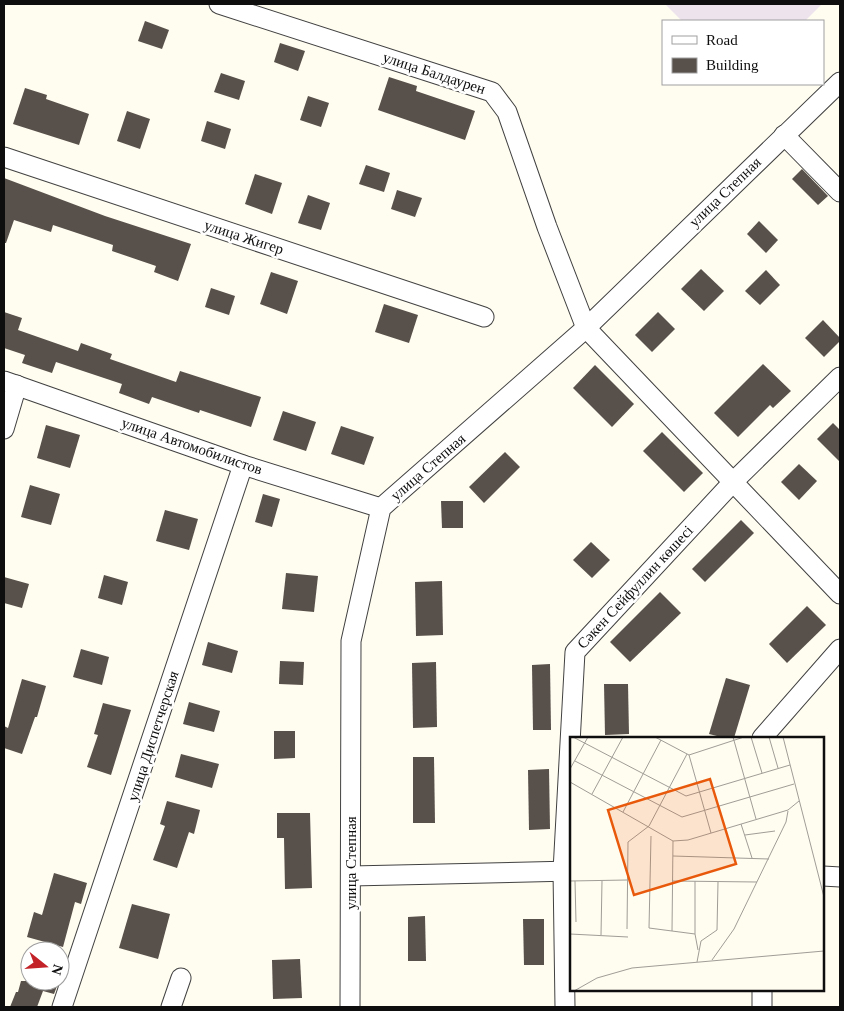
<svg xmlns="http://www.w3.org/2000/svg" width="844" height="1011" viewBox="0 0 844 1011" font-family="'Times New Roman',serif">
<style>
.industrial{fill:#ece3ed}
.building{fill:#58504a}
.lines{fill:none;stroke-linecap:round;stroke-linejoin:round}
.minor-casing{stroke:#414141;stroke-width:21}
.minor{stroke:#fff;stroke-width:19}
.labels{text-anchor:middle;stroke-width:5;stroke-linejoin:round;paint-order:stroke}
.street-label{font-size:15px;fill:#0e0e0e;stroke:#fff}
.inset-road{fill:none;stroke:#9f9d96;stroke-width:1}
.view{fill:#e8590c;fill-opacity:0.15;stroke:#e8590c;stroke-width:2.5}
.inset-edge{fill:none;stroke:#0e0e0e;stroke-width:2.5}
</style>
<rect width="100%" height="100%" fill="#fffcf0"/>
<polygon class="industrial" points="665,4 822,4 805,21 682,21"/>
<g class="building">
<polygon points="145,21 169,30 162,49 138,41"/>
<polygon points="280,43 305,51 298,71 274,62"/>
<polygon points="221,73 245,81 239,100 214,92"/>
<polygon points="389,77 417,86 416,91 475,111 465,140 378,110"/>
<polygon points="25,88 47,95 46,99 89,114 79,145 13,124"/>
<polygon points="308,96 329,103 321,127 300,120"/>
<polygon points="127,111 150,119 140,149 117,141"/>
<polygon points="207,121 231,129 225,149 201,141"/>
<polygon points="366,165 390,173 384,192 359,184"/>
<polygon points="802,169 828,196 818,205 792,179"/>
<polygon points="255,174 282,183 272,214 245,204"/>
<polygon points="4,178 105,216 191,244 178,281 154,272 156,266 112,251 113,245 53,225 51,232 14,220 6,243 4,243"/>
<polygon points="397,190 422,198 415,217 391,209"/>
<polygon points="308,195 330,203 321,230 298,223"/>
<polygon points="759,221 778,240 766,253 747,234"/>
<polygon points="701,269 724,291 704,311 681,289"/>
<polygon points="766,270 780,285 760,305 745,291"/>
<polygon points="271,272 298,281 287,314 260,304"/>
<polygon points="211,288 235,296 229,315 205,307"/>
<polygon points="384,304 418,315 409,343 375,332"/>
<polygon points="4,312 22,318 18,330 78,351 81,343 112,354 110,359 176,382 180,371 261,397 251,427 200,410 199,413 152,397 149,404 119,393 122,384 56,362 52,373 22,363 25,355 4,348"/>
<polygon points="658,312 675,329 652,352 635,335"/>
<polygon points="823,320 840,338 840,341 824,357 805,338"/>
<polygon points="763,364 791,391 773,408 770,405 738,437 714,413"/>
<polygon points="595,365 634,404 612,427 573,388"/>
<polygon points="283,411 316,422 306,451 273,440"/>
<polygon points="833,423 840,430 840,462 817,439"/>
<polygon points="46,425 80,435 70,468 37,458"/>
<polygon points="341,426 374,437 364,465 331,454"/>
<polygon points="662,432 703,473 684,492 643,451"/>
<polygon points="505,452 520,467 484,503 469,487"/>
<polygon points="799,464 817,481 799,500 781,482"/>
<polygon points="30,485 60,494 51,525 21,517"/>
<polygon points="263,494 280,499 272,527 255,522"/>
<polygon points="441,501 463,501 463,528 442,528"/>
<polygon points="165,510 198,519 189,550 156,541"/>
<polygon points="741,520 754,533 705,582 692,569"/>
<polygon points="591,542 610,560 592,578 573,560"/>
<polygon points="286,573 318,576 314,612 282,609"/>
<polygon points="104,575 128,582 122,605 98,598"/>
<polygon points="4,577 29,584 22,608 4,603"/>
<polygon points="442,581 443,635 416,636 415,582"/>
<polygon points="660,592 681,613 630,662 610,642"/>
<polygon points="807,606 826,625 787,663 769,644"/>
<polygon points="208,642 238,651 232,673 202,665"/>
<polygon points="81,649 109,657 102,685 73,677"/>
<polygon points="280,661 304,662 303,685 279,684"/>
<polygon points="436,662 437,727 413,728 412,663"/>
<polygon points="550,664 551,730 533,730 532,665"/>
<polygon points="726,678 750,685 734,738 725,738 709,734"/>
<polygon points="22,679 46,686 37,717 35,717 22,754 4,748 4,726 8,728"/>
<polygon points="604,684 628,684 629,734 605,735"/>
<polygon points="189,702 220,711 214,732 183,724"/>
<polygon points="103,703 131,710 111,775 87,767 98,735 94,734"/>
<polygon points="274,731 295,731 295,758 274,759"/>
<polygon points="181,754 219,764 212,788 175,777"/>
<polygon points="413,757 434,757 435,823 413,823"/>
<polygon points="549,769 550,829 529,830 528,770"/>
<polygon points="167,801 200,810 194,834 189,832 177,868 153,860 165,826 160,824"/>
<polygon points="277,813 310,813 312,888 285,889 284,838 277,838"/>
<polygon points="54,873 87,883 81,904 75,902 63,947 27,937 34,912 42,915"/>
<polygon points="132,904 170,914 158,959 119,948"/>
<polygon points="425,916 426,961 408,961 408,917"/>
<polygon points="523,919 544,919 544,965 524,965"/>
<polygon points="300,959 302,998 273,999 272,960"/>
<polygon points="21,981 59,981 54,994 43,991 37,1007 10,1007 16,992 18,992"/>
</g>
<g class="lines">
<g class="minor-casing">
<g id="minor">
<polyline points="219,4 492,92 507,112 547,227 586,328 840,594"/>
<polyline points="784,135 840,192"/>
<polyline points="4,157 484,317"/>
<polyline points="4,381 243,465 381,508"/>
<polyline points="4,429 17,385"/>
<polyline points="762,738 840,649"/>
<polyline points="351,876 572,871"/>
<polyline points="823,876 840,877"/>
<polyline points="62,1007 243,465"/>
<polyline points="171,1007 181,978"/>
<polyline points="350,1007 351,641 381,508 586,328 840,82"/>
<polyline points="565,1007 563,871 575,652 733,482 840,377"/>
<polyline points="762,1007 762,990"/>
</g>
</g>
<use href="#minor" class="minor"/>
</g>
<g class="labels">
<g class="street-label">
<text transform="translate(434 73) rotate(18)" y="5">улица Балдаурен</text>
<text transform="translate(725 192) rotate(-44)" y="5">улица Степная</text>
<text transform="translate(244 237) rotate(18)" y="5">улица Жигер</text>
<text transform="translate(192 446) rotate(19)" y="5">улица Автомобилистов</text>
<text transform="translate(428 467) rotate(-41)" y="5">улица Степная</text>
<text transform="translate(635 587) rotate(-47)" y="5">Сәкен Сейфуллин көшесі</text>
<text transform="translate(153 736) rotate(-72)" y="5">улица Диспетчерская</text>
<text transform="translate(351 863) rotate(-90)" y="5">улица Степная</text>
</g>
</g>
<g transform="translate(570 737)">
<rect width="254" height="254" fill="#fffcf0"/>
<path class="inset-road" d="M 3,0 L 116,59 L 220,28M 85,0 L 119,18 L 174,0M 163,0 L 186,82M 181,0 L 192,36M 199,0 L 208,31M 213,0 L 254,160M 119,18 L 141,96M 5,24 L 112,80 L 224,47M 0,32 L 18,0M 0,45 L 103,104 L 118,103 L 218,73 L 229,64M 22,57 L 53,0M 53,75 L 91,3M 171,87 L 182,121M 175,98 L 205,94M 81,99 L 79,191 L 125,197M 103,119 L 199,122M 0,144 L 57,143M 5,144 L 6,185M 102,144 L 187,145M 125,144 L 125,197 L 128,213M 57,192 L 58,105 L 79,89 L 117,17M 102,194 L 103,104M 0,197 L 58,200M 31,198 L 32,144M 142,223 L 164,192 L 216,85 L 218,74M 127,225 L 131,204 L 147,193 L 148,145M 4,254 L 27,241 L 62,231 L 254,214"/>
<path class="view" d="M 140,42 L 166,127 L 64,158 L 38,73 Z"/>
<rect width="254" height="254" class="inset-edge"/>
</g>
<rect width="844" height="1011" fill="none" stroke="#0e0e0e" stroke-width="10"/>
<rect x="662" y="20" width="162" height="65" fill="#ffffff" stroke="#9f9f9f"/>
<rect x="672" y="36" width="25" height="8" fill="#ffffff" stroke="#9f9f9f"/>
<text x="706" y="45" font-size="15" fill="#0e0e0e">Road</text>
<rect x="672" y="58" width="25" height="15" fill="#58504a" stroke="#9f9f9f"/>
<text x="706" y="70" font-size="15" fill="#0e0e0e">Building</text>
<g transform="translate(45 966) rotate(107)"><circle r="24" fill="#ffffff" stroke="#9f9f9f"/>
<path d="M0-4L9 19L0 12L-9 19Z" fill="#c32228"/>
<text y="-8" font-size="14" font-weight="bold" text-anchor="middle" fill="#0e0e0e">N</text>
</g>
</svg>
